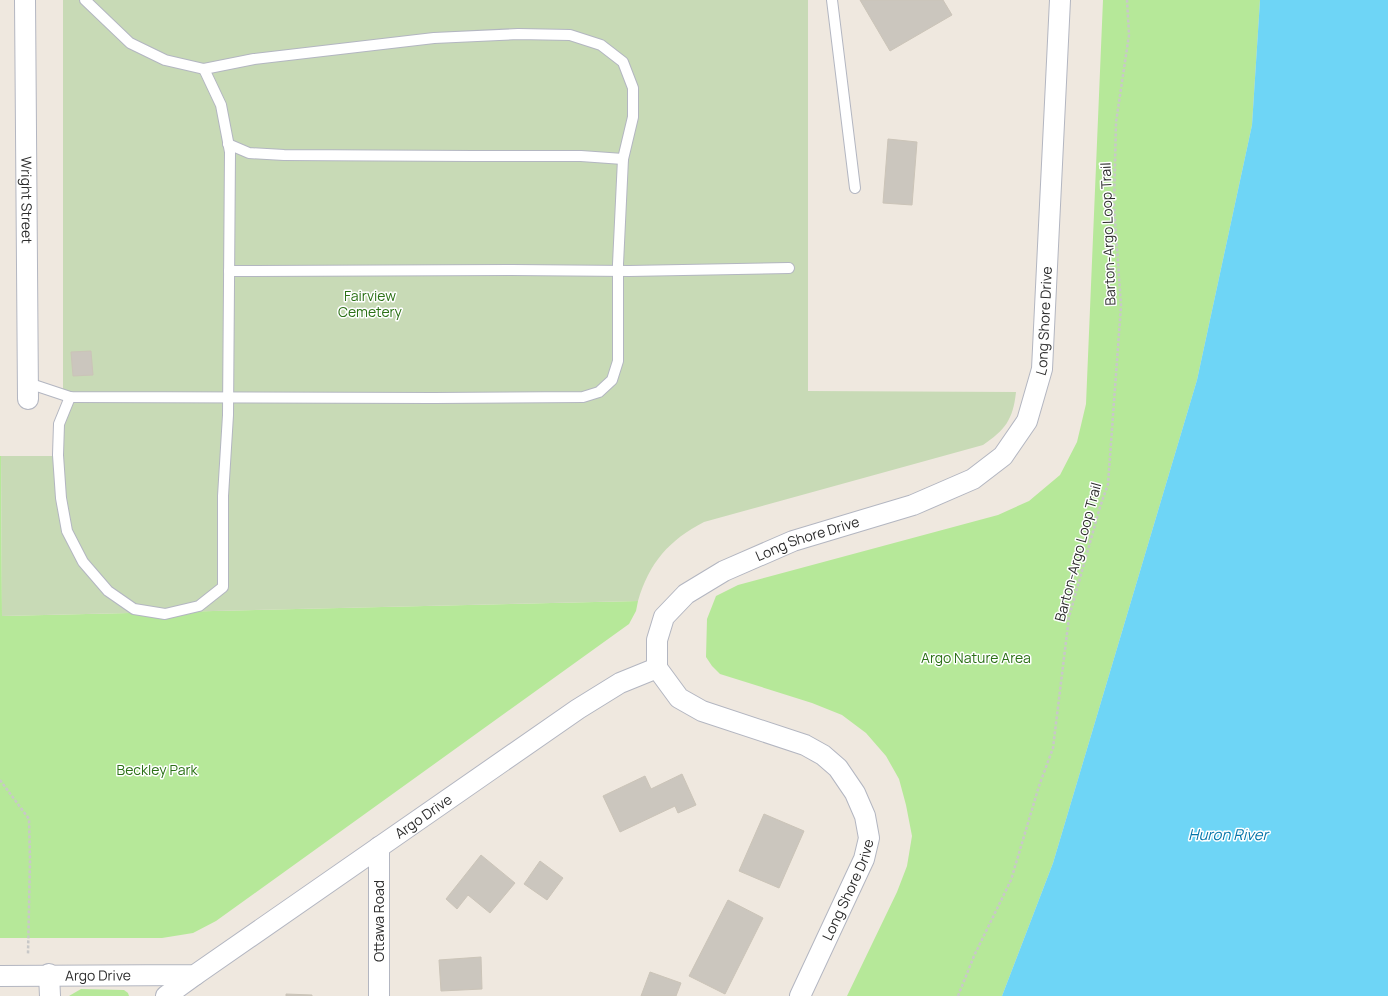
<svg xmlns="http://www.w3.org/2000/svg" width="1388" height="996" viewBox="0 0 1388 996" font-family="Manrope,sans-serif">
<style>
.green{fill:#b6e899}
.cemetery{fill:#c8dab6}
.water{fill:#6ed5f6}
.building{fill:#cbc6be;stroke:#cbc4b8}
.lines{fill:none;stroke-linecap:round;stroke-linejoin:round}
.lane-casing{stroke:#b3b6c1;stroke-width:12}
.street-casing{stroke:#b3b6c1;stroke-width:22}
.path{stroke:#c8c8c8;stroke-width:2.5;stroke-dasharray:3 2;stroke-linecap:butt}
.lane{stroke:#fff;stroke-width:10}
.street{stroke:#fff;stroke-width:20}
.labels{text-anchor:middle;stroke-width:3;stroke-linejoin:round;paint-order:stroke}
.street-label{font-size:14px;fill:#2d2d2d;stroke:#fff}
.park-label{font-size:14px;fill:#2c7117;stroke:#fff}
.water-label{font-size:15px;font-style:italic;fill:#0675a9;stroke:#fff}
</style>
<rect width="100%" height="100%" fill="#efe8df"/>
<g class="green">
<polygon points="1103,0 1260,0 1252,125 1197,380 1053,863 1002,996 847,996 897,892 907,866 912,836 906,805 899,779 886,756 866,733 842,715 812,703 720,674 712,666 706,657 707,619 716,596 738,585 998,515 1029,501 1060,475 1077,442 1086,404"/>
<polygon points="0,456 1,456 2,616 638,601 636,611 629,624 216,921 193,933 162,938 0,938"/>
<polygon points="81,989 124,990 128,993 129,996 69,996"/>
</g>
<path class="cemetery" d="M 63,0 L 808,0 L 808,391 L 1016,392 C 1013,420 1005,430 983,445 L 704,522 C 669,540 649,563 638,601 L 2,616 L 1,456 L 63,456 Z"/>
<polygon class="water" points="1260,0 1388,0 1388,996 1002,996 1053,863 1197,380 1252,125"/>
<g class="building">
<polygon points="860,0 943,0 952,15 890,51"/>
<polygon points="888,139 917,142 912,205 883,203"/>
<polygon points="91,351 93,375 73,376 71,352"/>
<polygon points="682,774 696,805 678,813 675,806 620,832 603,796 645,776 651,789"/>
<polygon points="764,814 804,831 779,888 739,871"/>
<polygon points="481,855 515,883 490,913 468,895 457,909 446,899"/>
<polygon points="540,861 563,878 547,900 524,884"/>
<polygon points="728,900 763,918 725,994 689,976"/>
<polygon points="481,957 482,989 441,991 439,960"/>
<polygon points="650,972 681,983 676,996 641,996"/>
<polygon points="286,994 312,995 312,996 286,996"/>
</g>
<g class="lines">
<g class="lane-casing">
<g id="lane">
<polyline points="832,0 855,188"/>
<polyline points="228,144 249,153 284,155 473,156 581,156 623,159"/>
<polyline points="229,271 511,270 629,271 789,268"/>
<polyline points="28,383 70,397 434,398 583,397 599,392 612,380 618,361 618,264 623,159 633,117 633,88 623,62 601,45 570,35 518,34 434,38 254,59 204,69 165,60 130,43 85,0"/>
<polyline points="70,397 59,424 58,455 61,498 67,531 83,562 108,591 134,609 165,614 199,606 223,587 223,496 228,415 230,152 221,105 204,69"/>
</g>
</g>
<g class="street-casing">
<g id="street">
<path id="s1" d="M 25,0 L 28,399"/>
<polyline points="379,847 379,996"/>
<polyline points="49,974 50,996"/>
<path id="s2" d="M 0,976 L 195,975 L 578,709 L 620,683 L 657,668"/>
<polyline points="166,996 195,975"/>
<path id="s3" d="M 800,996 L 864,859 L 869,838 L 865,816 L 855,793 L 838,768 L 823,755 L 805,745 L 702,711 L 679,698 L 657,668 L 657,640 L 664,617 L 686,594 L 724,571 L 793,541 L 913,505 L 973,479 L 1003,456 L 1027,421 L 1042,369 L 1060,0"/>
</g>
</g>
<g class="path">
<polyline points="0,780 29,819 30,860 28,954"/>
<polyline points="958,996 974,956 1011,880 1039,786 1053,748 1069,617 1100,507 1108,484 1121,306 1114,206 1116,122 1129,35 1127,0"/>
</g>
<use href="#lane" class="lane"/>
<use href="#street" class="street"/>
</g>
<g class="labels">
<g class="street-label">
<text dy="5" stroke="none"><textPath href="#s1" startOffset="200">Wright Street</textPath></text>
<text transform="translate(1108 234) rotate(-92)" y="5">Barton-Argo Loop Trail</text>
<text dy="5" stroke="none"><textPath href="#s3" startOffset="1040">Long Shore Drive</textPath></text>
<text dy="5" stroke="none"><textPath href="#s3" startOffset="681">Long Shore Drive</textPath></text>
<text transform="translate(1078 552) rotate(-75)" y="5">Barton-Argo Loop Trail</text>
<text dy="5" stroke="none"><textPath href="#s2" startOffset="473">Argo Drive</textPath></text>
<text dy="5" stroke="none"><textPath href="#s3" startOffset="117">Long Shore Drive</textPath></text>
<text transform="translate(379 921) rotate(-90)" y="5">Ottawa Road</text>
<text dy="5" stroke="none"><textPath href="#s2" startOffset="98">Argo Drive</textPath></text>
</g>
<g class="park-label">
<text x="370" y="301">Fairview<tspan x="370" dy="16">Cemetery</tspan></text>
<text x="976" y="663">Argo Nature Area</text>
<text x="157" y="775">Beckley Park</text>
</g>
<g class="water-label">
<text x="1228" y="840">Huron River</text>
</g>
</g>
</svg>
